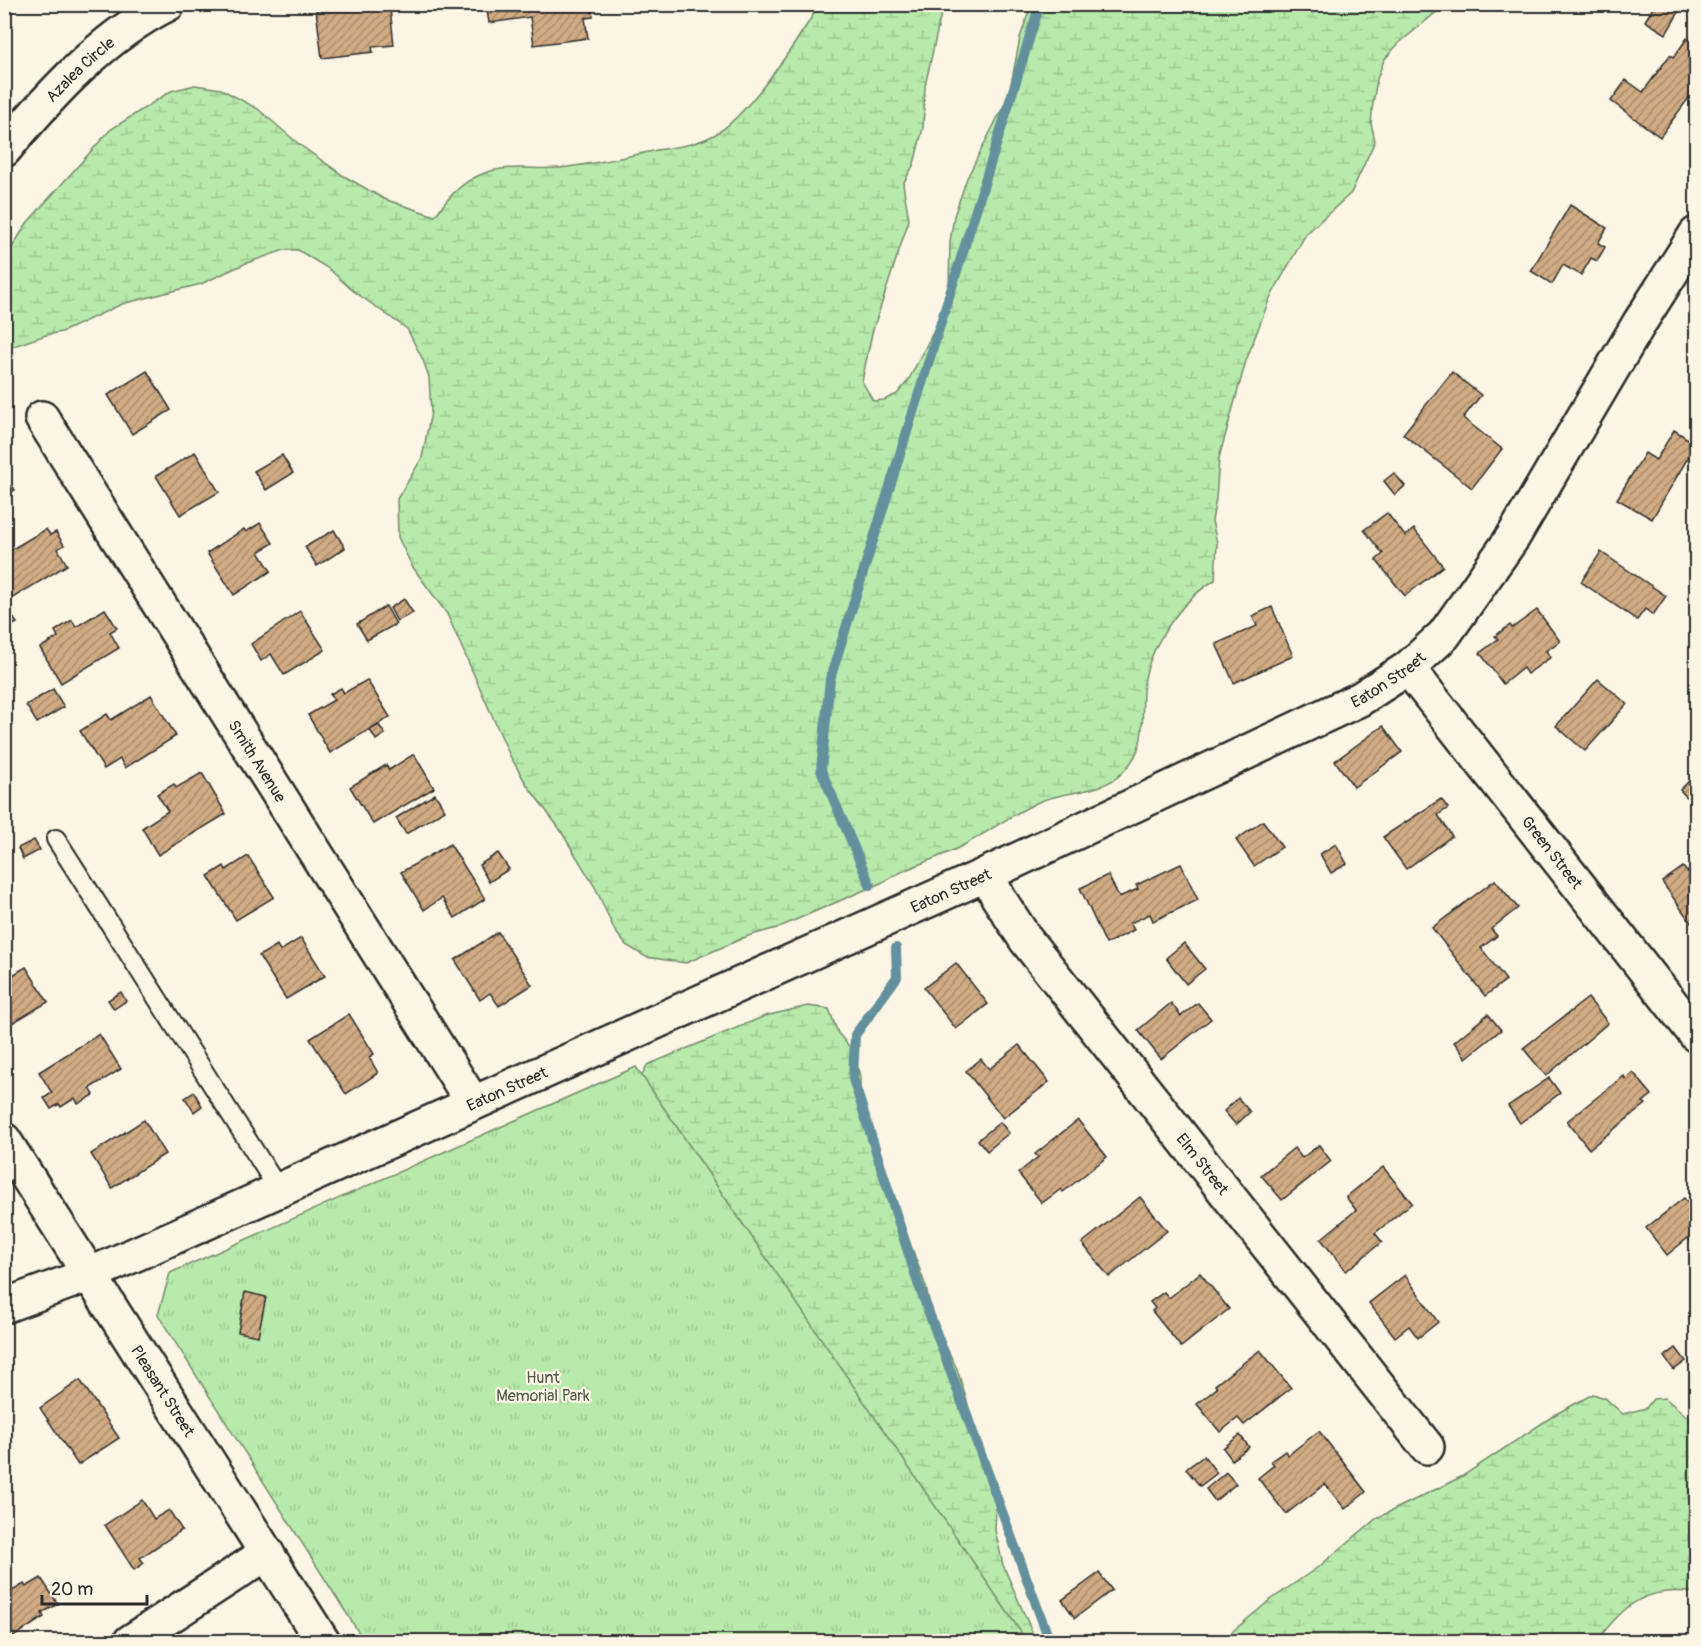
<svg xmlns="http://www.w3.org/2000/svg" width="1701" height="1646" viewBox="0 0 1701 1646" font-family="Pangolin,sans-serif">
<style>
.wetland{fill:url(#wetland-marsh);stroke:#728a6b;stroke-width:1.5}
.park{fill:url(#park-tufts);stroke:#728a6b;stroke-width:1.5}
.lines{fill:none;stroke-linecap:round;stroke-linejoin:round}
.stream{stroke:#63909d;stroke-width:10}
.building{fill:url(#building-hatch);stroke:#2b2b2b;stroke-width:1.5}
.lane-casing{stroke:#2b2b2b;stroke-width:22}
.street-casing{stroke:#2b2b2b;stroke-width:38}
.lane{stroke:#fcf5e5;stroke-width:18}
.street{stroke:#fcf5e5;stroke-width:33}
.labels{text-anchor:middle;stroke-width:4.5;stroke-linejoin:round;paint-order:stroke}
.street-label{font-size:16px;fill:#2b2b2b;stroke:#fcf5e5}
.park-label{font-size:16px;fill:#4e5b4b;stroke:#fcf5e5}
</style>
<defs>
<pattern id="wetland-marsh" width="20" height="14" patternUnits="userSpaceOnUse" patternTransform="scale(1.5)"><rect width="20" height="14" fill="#b8eaab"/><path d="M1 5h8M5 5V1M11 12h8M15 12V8" fill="none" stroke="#9ec993"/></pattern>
<pattern id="park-tufts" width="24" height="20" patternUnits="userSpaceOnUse" patternTransform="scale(1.5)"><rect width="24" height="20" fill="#b8eaab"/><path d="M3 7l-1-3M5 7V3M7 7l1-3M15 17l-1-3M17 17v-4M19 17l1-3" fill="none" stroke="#9ec993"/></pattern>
<pattern id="building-hatch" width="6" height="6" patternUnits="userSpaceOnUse" patternTransform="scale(1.5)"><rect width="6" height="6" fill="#d1ab83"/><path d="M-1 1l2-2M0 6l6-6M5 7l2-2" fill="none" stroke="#aa8b6b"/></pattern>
</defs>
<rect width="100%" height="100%" fill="#fcf5e5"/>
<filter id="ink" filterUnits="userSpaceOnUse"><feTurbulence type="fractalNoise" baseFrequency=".0167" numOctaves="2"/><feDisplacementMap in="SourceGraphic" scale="12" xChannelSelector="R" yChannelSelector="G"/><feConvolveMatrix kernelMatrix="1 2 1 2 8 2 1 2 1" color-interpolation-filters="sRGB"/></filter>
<g filter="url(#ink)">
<g class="wetland">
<path d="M 819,5 L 943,5 L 925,86 L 923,128 L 914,164 L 903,184 L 909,220 L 872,333 L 862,381 L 873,401 L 884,400 L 897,394 L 908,381 L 942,315 L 949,290 L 950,242 L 954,216 L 967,178 L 1009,95 L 1020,38 L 1031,5 L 1445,5 L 1398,44 L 1384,60 L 1377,79 L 1373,103 L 1371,123 L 1375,141 L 1351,193 L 1306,234 L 1269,300 L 1246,361 L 1219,458 L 1216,499 L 1212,521 L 1217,543 L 1215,580 C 1180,601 1146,650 1143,692 C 1141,725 1148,747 1122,773 C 1103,793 1066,791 1041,801 C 1013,813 989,832 962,846 C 936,860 907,866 883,882 L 777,928 L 748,936 L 686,963 L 646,957 L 626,945 L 615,931 L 595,887 L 559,828 L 527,785 L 510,756 L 447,614 L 412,566 L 398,537 L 397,499 L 422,458 L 431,412 L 429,377 L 423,360 L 407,329 L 352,290 L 329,269 L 298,250 L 284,250 L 244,264 L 201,284 L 122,304 L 62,332 L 46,335 L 5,349 L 5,259 L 27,223 L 110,130 L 171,91 L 195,85 L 221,89 L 258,109 L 300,145 L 344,176 L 384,199 L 435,216 C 448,198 460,183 482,174 C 505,164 534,170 558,168 C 592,165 625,157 657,150 C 675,147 694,145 710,137 C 744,123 800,37 819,5 Z"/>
<polygon points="808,1006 829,1009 838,1033 854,1052 860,1077 860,1099 873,1140 926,1287 933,1319 957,1369 992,1482 996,1505 995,1530 1003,1565 1036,1641 775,1641 638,1083 647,1065 765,1016"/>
<path d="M 1593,1394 L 1605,1398 L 1623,1414 L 1646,1408 L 1653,1399 L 1665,1398 L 1696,1424 L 1696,1593 C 1647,1586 1625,1603 1597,1641 L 1221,1641 L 1269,1601 L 1321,1565 L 1377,1518 L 1461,1477 L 1556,1414 Z"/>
</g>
<polygon class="park" points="636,1067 1027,1641 364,1641 158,1315 170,1273"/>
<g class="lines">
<g class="stream">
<polyline points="870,885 821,770 830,679 1040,4"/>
<polyline points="896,948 897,977 855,1035 853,1079 918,1283 1050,1642"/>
</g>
</g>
<g class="building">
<polygon points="367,4 368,11 390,8 394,45 372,47 373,52 322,58 316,10"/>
<polygon points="486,4 591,4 593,17 585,18 588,38 534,45 530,17 489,23"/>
<polygon points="1655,4 1666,4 1679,12 1666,34 1645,21"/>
<polygon points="1687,38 1696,45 1696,65 1692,71 1696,74 1696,88 1660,137 1611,101 1626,80 1643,92 1670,55 1674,57"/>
<polygon points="1570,205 1607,228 1598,243 1605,247 1597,261 1591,258 1581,275 1563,265 1552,284 1531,271"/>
<polygon points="147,371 171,410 132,434 108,395"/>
<polygon points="1452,372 1481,395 1463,418 1502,449 1472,488 1403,434"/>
<polygon points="1674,430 1696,444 1652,519 1617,499 1645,453 1656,460"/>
<polygon points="195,452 219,492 180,515 156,476"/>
<polygon points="282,455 293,473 266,490 254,471"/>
<polygon points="4,473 15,490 4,496"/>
<polygon points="1394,473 1405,486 1395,495 1384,481"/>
<polygon points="1387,513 1405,536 1414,529 1443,566 1405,596 1376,560 1383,554 1364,530"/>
<polygon points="260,523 273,543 259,552 271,571 234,595 207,553 244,529 246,532"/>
<polygon points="46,529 50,535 56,532 64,545 58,549 67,565 6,602 4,554"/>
<polygon points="334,530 345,548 317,566 305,547"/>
<polygon points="1601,552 1666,596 1653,615 1645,609 1637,620 1581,582"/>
<polygon points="404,599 413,613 397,621 390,608"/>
<polygon points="4,605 17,623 4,630"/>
<polygon points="386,606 396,624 367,640 357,624"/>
<polygon points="1272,607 1293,656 1234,683 1216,644 1257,626 1252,616"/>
<polygon points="105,609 117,628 110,632 119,648 61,683 40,648 58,637 55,631 72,620 76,627"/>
<polygon points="1537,610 1560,641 1546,651 1551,657 1527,674 1523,668 1503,684 1480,653 1498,639 1495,636 1510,625 1512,628"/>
<polygon points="300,611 325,650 284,675 271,654 261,661 251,644"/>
<polygon points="1598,679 1627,704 1585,751 1556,726"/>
<polygon points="367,680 390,717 330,753 308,715 334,700 330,694 341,688 344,693"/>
<polygon points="53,689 64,707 37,723 26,705"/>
<polygon points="151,695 176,736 125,768 120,759 104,769 80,731 107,714 111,720"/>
<polygon points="379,725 385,734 376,740 370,730"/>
<polygon points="1383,726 1402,752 1354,787 1335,761"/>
<polygon points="414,754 434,788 373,824 350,787 386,765 389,770"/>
<polygon points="202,773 226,814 158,855 142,828 168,811 157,794 174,784 176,788"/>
<polygon points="1696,774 1696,807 1680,790"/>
<polygon points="435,794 445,810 406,834 396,818"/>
<polygon points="1441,799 1448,808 1438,815 1452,836 1406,869 1383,837"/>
<polygon points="1263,821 1282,847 1254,866 1236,840"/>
<polygon points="34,840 40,850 23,859 18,848"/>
<polygon points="450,844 485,899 455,918 442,898 424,910 401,872"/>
<polygon points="1336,844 1347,864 1331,873 1320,854"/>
<polygon points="498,853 509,869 489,882 479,865"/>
<polygon points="248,856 274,897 236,920 208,876 224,866 226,870"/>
<polygon points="1181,864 1198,900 1153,921 1150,914 1130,923 1134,930 1106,944 1080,888 1108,875 1119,897 1138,889 1136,885"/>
<polygon points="1696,866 1696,919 1691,923 1662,882 1683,867 1687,872"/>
<polygon points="1495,880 1518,908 1491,929 1497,936 1481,948 1506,980 1485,996 1432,928"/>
<polygon points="498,932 532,985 499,1006 490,993 480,1000 455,960"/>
<polygon points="301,938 325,976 286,999 259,956 277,945 280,951"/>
<polygon points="1184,943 1205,969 1186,984 1166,958"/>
<polygon points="956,963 988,1004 956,1029 924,988"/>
<polygon points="26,967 48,1002 7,1026 4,1022 4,980"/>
<polygon points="121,992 126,1001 114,1009 108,1000"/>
<polygon points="1588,998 1608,1023 1546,1076 1523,1048"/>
<polygon points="1171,1003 1181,1016 1198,1003 1211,1019 1161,1059 1138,1030"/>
<polygon points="349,1014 374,1054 369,1057 378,1073 346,1094 310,1039"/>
<polygon points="1488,1014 1501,1030 1466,1058 1454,1042"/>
<polygon points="99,1034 121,1069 90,1088 94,1095 78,1104 75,1098 61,1107 59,1104 51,1109 44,1098 52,1093 39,1072"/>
<polygon points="1019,1045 1049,1082 1003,1118 966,1071 981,1059 989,1069"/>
<polygon points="1633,1072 1652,1095 1643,1102 1646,1104 1589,1149 1567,1121 1624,1076 1625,1079"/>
<polygon points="1549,1078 1560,1093 1520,1123 1508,1106"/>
<polygon points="194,1092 202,1106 194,1112 185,1098"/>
<polygon points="1238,1098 1250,1112 1236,1125 1224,1111"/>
<polygon points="144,1120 165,1154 112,1188 91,1154"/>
<polygon points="1078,1120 1107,1157 1063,1192 1061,1189 1042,1203 1018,1173 1038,1157 1035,1154"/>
<polygon points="1000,1122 1009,1133 987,1151 978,1140"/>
<polygon points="1319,1145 1331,1161 1282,1200 1261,1175 1294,1148 1302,1158"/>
<polygon points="1383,1167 1412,1203 1375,1233 1382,1242 1346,1271 1321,1239 1356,1210 1346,1197"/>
<polygon points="1140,1197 1167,1231 1109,1277 1082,1243"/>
<polygon points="1684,1198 1690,1206 1696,1201 1696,1248 1688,1238 1667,1255 1646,1228"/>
<polygon points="1200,1273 1229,1309 1181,1347 1152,1311 1155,1308 1150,1302 1164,1292 1169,1298"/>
<polygon points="1405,1275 1438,1322 1418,1338 1409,1326 1395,1337 1369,1303"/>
<polygon points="245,1292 266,1297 258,1336 238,1332"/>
<polygon points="1676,1348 1686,1361 1674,1370 1664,1357"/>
<polygon points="1260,1350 1291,1388 1244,1425 1238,1418 1220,1432 1197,1404 1217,1388 1215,1385"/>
<polygon points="80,1380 119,1438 78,1465 40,1408"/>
<polygon points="1319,1431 1366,1492 1345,1509 1325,1484 1286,1514 1258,1478 1274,1465 1271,1461 1285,1451 1288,1455"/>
<polygon points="1240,1435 1249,1447 1232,1460 1223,1448"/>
<polygon points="1204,1456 1217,1473 1200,1486 1186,1469"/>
<polygon points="1226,1472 1236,1484 1215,1501 1206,1489"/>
<polygon points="142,1500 154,1519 169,1510 182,1530 140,1558 144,1563 134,1570 105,1525"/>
<polygon points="1099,1573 1112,1590 1075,1618 1062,1600"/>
<polygon points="41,1578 58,1604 42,1613 44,1617 7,1641 4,1637 4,1596 24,1584 26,1587"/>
</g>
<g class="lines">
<g class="lane-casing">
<polyline id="lane" points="56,839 279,1190"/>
</g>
<g class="street-casing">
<g id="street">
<path id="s1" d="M 4,150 C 50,95 103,36 168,4"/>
<path id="s2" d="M 42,418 L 473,1103"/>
<path id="s3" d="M 1408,668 L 1696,1035"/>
<path id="s4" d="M 987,874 L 998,897 L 1026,940 L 1427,1447"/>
<path id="s5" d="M 4,1140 L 323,1642"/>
<path id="s6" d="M 4,1306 L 91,1274 L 987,874 L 1360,699 L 1408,668 L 1444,635 L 1513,537 L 1640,322 L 1696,234"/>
<polyline points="130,1642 267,1553"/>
</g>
</g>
<use href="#lane" class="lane"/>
<use href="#street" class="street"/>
</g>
</g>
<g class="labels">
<g class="street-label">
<text dy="6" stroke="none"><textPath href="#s1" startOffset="111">Azalea Circle</textPath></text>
<text dy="6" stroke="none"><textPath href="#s6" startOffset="1520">Eaton Street</textPath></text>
<text dy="6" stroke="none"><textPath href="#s2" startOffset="405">Smith Avenue</textPath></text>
<text dy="6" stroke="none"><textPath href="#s3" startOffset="234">Green Street</textPath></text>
<text dy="6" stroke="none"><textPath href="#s6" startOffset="1034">Eaton Street</textPath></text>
<text dy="6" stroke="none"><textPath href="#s6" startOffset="548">Eaton Street</textPath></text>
<text dy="6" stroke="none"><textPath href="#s4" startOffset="362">Elm Street</textPath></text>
<text dy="6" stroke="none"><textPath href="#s5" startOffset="297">Pleasant Street</textPath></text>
</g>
<g class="park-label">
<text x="543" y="1383">Hunt<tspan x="543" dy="18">Memorial Park</tspan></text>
</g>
</g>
<rect width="1701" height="1646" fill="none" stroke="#fcf5e5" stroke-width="24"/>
<rect x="12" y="12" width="1677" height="1622" fill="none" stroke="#2b2b2b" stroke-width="2" filter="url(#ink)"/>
<path d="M42 1595v9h105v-9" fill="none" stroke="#2b2b2b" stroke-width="3"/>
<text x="51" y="1595" font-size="18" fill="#2b2b2b" stroke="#fcf5e5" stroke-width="4.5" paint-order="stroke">20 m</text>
</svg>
